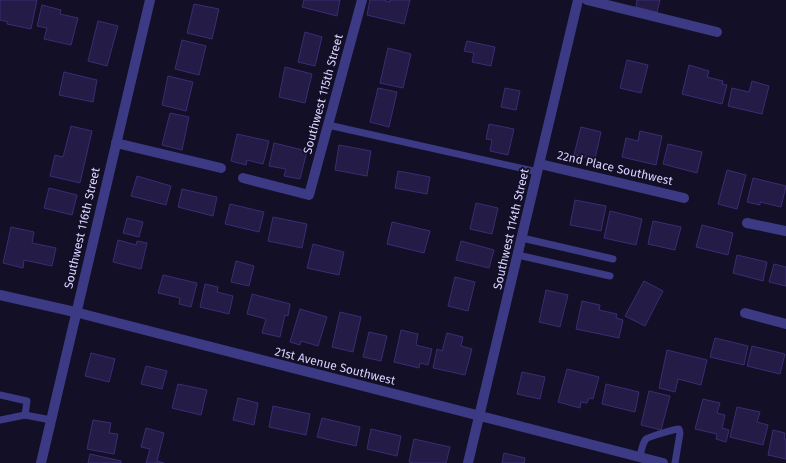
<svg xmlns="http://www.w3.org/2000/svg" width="786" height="463" viewBox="0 0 786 463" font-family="'Fira Sans',sans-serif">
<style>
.building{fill:#241b47;stroke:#3b2d73}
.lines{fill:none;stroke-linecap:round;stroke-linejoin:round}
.service{stroke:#3d3a85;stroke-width:7}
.minor{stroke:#3d3a85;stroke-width:10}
.tertiary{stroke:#3d3a85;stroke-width:10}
.labels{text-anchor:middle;stroke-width:3.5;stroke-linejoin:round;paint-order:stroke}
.street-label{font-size:12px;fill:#d9d4ff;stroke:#130f26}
</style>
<rect width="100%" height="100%" fill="#130f26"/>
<g class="building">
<polygon points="0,0 37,0 31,29 7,24 8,22 0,20"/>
<polygon points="304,0 340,0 337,16 302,7"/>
<polygon points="370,0 383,0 390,2 390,0 410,0 404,24 367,15"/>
<polygon points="637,0 660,0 657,12 636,7"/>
<polygon points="194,4 219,9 212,39 187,33"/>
<polygon points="42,5 61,10 60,14 78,18 71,45 44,39 47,28 37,26"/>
<polygon points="98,21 118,26 107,66 88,61"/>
<polygon points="305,32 322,37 315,66 298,62"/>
<polygon points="182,40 206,46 199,75 175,69"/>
<polygon points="467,41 495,47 491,66 472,62 474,53 464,51"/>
<polygon points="388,48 411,54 403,88 380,83"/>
<polygon points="627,60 648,65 641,93 620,88"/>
<polygon points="689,65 709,71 707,77 723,81 722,84 727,85 722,104 682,94"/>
<polygon points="285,67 312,74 305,103 279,97"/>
<polygon points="64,72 97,80 93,102 59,95"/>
<polygon points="168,76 193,82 186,111 162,105"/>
<polygon points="752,81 769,86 762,114 728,106 732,88 749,92"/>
<polygon points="378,88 397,92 389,127 370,122"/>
<polygon points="505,88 520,91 516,110 501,107"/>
<polygon points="170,113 189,117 182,150 162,145"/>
<polygon points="489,124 514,129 508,155 490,151 492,140 486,139"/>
<polygon points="71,126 92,131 80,183 50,176 55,155 63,157"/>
<polygon points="581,127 601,132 595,159 574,155"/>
<polygon points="640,131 662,136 656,165 622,157 626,138 638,141"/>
<polygon points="237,134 269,141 263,164 247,160 246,165 231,161"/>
<polygon points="274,143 307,151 300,179 284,176 286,169 269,166"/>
<polygon points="668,144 702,152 697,173 663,164"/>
<polygon points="339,145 371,151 367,176 335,170"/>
<polygon points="727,170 746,175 737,209 718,204"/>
<polygon points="398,171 430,177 427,194 395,188"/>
<polygon points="137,176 171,186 166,205 131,196"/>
<polygon points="753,178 786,186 781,207 760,202 760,205 747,202"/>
<polygon points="49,188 77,195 72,215 44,208"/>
<polygon points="182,189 217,197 213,216 178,207"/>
<polygon points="575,200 606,206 601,231 570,225"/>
<polygon points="476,203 498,208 492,234 470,229"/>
<polygon points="230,204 264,212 259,232 225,224"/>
<polygon points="610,211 642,219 636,245 604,238"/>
<polygon points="273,217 307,224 302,248 268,241"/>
<polygon points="127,218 143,222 139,237 123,233"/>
<polygon points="653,221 681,227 675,250 648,244"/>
<polygon points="392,222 430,231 424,253 387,244"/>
<polygon points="702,225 733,233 728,255 696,247"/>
<polygon points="11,227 34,232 32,243 56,248 52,266 24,260 23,268 3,263"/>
<polygon points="118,240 136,245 137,241 147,243 141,269 113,262"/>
<polygon points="461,241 494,250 489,268 456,260"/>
<polygon points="313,244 344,252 339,275 307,268"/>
<polygon points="737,255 767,262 763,281 733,273"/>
<polygon points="236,261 254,266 249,286 231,282"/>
<polygon points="774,264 786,267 786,286 769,282"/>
<polygon points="163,275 197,283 191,307 179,304 180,298 158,293"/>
<polygon points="455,277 475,282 468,311 448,306"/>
<polygon points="644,281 663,291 645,326 625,316"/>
<polygon points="205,284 218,287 217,292 233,296 229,314 200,307"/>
<polygon points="546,290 568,295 560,327 539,322"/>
<polygon points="252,294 290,304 288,316 285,315 280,337 262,333 266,319 247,314"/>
<polygon points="582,301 600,305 599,310 617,314 616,318 623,320 619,338 576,329"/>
<polygon points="300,309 327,317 318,346 301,341 300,345 290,342"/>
<polygon points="340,312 361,317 353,352 332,347"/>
<polygon points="401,330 418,334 416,345 432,349 428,365 420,363 419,368 394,362"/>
<polygon points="369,332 387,336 381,361 363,357"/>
<polygon points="447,333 463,337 461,346 472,349 465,375 433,368 437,349 442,351"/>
<polygon points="715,338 748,346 744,365 710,357"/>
<polygon points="752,346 785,354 780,374 747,366"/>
<polygon points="667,350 707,360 701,385 678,379 675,392 659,388"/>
<polygon points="91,353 115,359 109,382 85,376"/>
<polygon points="146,366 167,371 162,389 141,384"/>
<polygon points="567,369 599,377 593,399 589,398 587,403 581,402 580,408 558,402"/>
<polygon points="522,372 545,377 540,399 517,394"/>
<polygon points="178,384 207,390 201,415 172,408"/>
<polygon points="606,384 639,392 635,412 602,404"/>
<polygon points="649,391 670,396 661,430 641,425"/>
<polygon points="238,398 258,403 254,425 233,420"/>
<polygon points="703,399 720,403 717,413 725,415 722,428 729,430 726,442 716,439 717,434 695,429"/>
<polygon points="273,406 310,414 306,435 269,427"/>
<polygon points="737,407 760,412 757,422 768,425 763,445 730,437"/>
<polygon points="322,418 360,427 356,446 317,437"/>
<polygon points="93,420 111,423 109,433 118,434 114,454 87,449"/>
<polygon points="146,428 164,433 157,461 164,463 146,463 150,449 141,447"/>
<polygon points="371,429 401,436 397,456 367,449"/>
<polygon points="773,430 785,433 784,439 786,439 786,459 768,455"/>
<polygon points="414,439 450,447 446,463 414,463 409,462"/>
<polygon points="504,453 525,458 524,463 502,463"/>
<polygon points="90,454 121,461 121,463 88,463"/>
</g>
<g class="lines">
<g class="service">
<polyline points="328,125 538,172"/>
<polyline points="522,238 613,259"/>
<polyline points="518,255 610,276"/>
<polyline points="0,395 27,401 25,415"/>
<polyline points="0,420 25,415 51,420"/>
<path d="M 640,457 C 641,452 642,444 646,439 C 648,437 675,429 679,429 L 680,433 L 675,463"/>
</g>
<g class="minor">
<polyline points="587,0 717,32"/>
<polyline points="116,143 221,168"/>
<polyline points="540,164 684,198"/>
<polyline points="243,178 309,195 362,0"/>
<polyline points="747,223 786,231"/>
<polyline points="745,313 786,324"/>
</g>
<g class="tertiary">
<polyline points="0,295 75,312 663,463"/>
<polyline points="41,463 150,0"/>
<polyline points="468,463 578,0"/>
</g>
</g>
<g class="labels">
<g class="street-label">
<text transform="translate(323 94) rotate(-75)" y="4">Southwest 115th Street</text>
<text transform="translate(615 168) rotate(13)" y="4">22nd Place Southwest</text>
<text transform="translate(82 228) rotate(-77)" y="4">Southwest 116th Street</text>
<text transform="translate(511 229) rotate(-77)" y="4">Southwest 114th Street</text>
<text transform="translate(335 366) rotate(14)" y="4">21st Avenue Southwest</text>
</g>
</g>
</svg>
